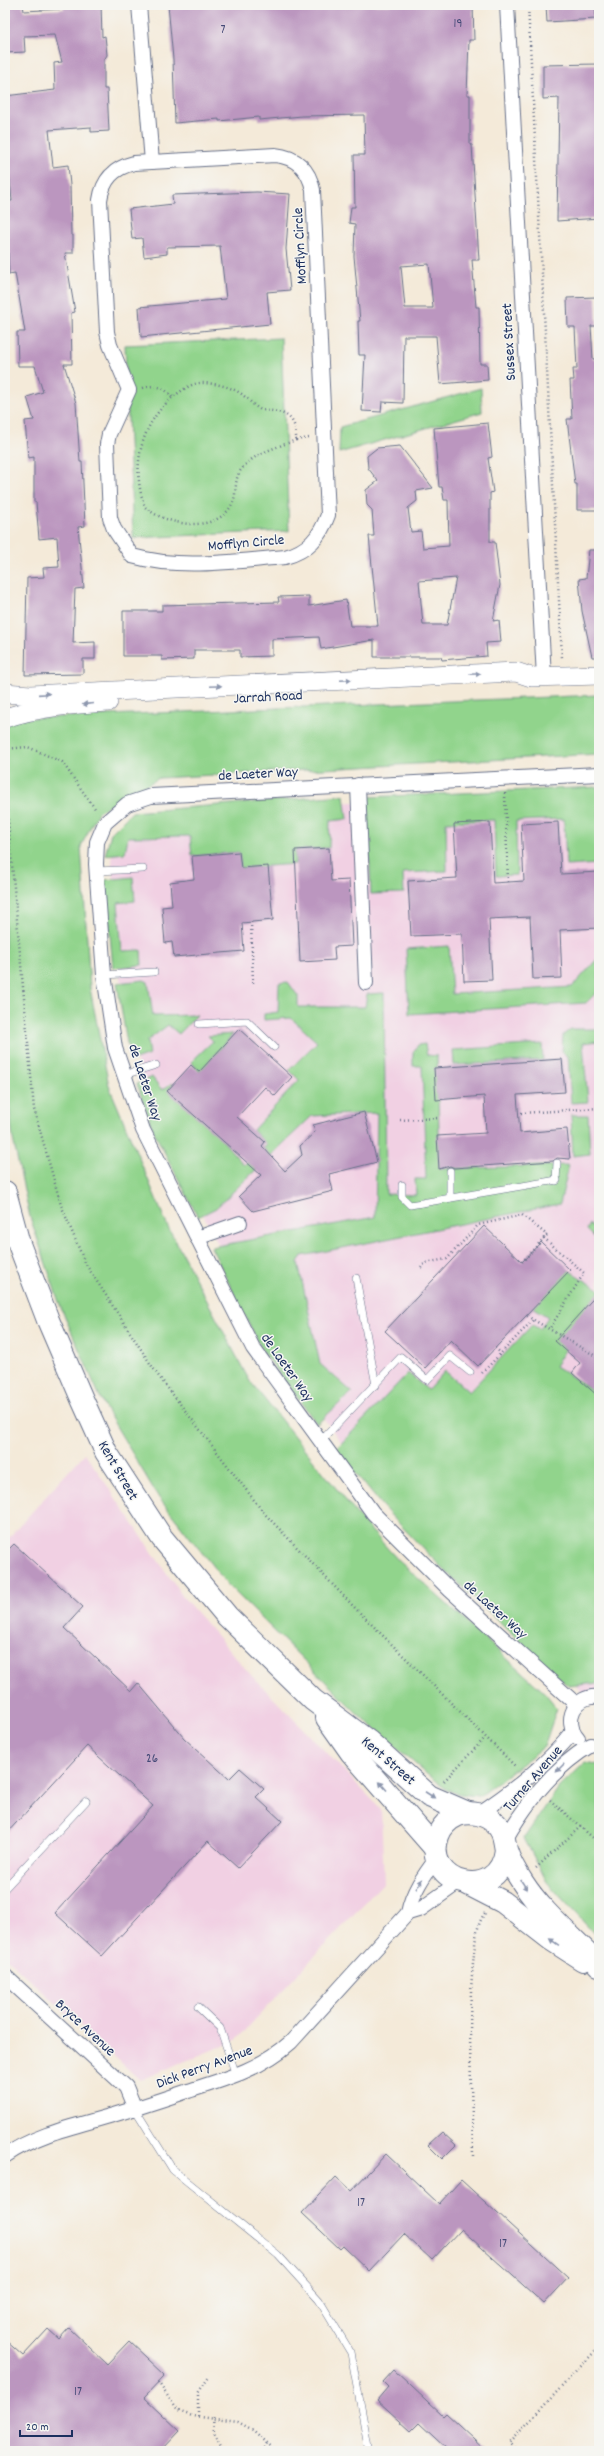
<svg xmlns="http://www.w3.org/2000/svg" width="604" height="2456" viewBox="0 0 604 2456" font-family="Dekko,sans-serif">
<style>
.built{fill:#f1d0e3}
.green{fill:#91d48c;stroke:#568275}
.building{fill:#bb96bf;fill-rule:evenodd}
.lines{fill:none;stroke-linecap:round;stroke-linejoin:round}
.lane-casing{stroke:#677089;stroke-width:8}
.street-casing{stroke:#677089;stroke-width:16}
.secondary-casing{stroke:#677089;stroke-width:20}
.primary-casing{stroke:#677089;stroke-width:24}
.path{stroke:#677089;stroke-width:2.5;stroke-dasharray:1 3;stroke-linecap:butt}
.lane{stroke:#fff;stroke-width:7}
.street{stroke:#fff;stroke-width:14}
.secondary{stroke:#fff;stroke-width:19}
.primary{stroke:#fff;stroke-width:22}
.oneway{fill:#8d97ae}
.labels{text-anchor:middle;stroke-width:3;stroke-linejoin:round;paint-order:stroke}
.number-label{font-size:13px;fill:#434976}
.street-label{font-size:15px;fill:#1b2f5e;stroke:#f6f6f2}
</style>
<rect width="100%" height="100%" fill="#f6f6f2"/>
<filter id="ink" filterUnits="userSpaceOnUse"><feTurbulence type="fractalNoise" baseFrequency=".025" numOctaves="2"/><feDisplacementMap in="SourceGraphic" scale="8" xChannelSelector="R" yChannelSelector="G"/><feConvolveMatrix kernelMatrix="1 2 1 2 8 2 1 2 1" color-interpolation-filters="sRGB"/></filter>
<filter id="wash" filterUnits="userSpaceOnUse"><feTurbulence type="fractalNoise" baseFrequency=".012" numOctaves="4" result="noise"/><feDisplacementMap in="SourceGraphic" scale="16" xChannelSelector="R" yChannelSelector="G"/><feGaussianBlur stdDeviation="0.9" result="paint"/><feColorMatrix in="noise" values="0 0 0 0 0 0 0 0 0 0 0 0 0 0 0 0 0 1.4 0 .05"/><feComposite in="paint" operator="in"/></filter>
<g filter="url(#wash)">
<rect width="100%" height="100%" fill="#f4ead9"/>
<g class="built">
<polygon points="599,790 599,1708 461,1579 385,1502 266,1340 158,1124 131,1044 120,974 112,864 113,846 154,812"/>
<polygon points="85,1453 183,1597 251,1675 381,1809 384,1882 236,2040 140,2080 5,1957 5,1542"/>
</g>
<g class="green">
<polygon points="281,338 289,531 133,538 125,345"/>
<polygon points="481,388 482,412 339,453 340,427"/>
<polygon points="599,695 599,754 159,778 98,812 81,846 90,988 109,1086 167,1225 249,1380 360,1518 399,1561 545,1693 557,1708 544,1747 479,1796 460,1794 447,1790 429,1776 357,1713 226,1583 159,1498 104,1406 61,1308 30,1217 13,1139 5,1069 5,722 9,719"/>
<polygon points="599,787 599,864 566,866 564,819 516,821 517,875 496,876 494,820 446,822 447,871 403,873 404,893 371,894 367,797"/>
<polygon points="344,795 347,819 330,821 329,848 295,850 295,864 241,868 239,852 192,856 190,836 128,837 125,853 105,855 111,833 132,812"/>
<polygon points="133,877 135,901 118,903 122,951 141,950 142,965 113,968 105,880"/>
<polygon points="449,946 452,994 572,987 599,957 599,990 586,1003 409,1014 406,949"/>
<polygon points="144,980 148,982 153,1016 197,1015 179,1034 168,1025 147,1041 149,1055 135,1060 127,1043 117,983"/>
<polygon points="288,982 298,996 298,1007 365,1007 367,994 384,993 386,1194 416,1195 415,1179 426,1179 422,1066 413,1066 413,1052 418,1045 425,1044 427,1055 437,1056 440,1169 569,1165 560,1204 302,1256 298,1262 320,1364 352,1392 317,1424 262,1350 211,1247 375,1217 377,1113 312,1116 216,1208 198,1217 154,1132 137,1084 152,1077 162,1090 172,1083 244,1165 267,1145 253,1130 299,1080 289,1070 317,1042 291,1018 264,1020 264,1014 278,1012 279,983"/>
<polygon points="571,1029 596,1029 599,1031 599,1041 583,1043 588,1102 571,1103 568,1057 562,1052 563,1035"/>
<polygon points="233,1034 200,1072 191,1062 213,1041 208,1036"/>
<polygon points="542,1044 543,1060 454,1065 453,1050"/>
<polygon points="571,1115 588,1115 590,1154 573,1156"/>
<polygon points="590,1224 599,1231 599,1242 587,1230"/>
<polygon points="568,1270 599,1289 599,1297 555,1366 599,1394 599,1683 568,1686 438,1564 383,1507 336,1449 408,1373 428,1390 445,1371 469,1392 532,1325 540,1329 548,1317 532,1307"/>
<polygon points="586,1762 599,1765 599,1939 547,1882 524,1838 559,1787"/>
</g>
<g id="blocks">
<g class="building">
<polygon points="5,5 23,5 24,11 64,9 63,5 101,5 102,37 105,36 107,55 104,60 104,89 107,89 109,131 91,132 91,127 49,130 53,167 68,165 70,185 71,235 73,235 73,253 65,253 75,312 71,313 72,364 64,364 76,403 80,462 82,462 85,526 78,527 84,588 75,589 73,643 95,642 95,659 83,659 83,674 25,675 27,578 44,577 43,568 59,567 57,537 39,539 36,502 34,502 34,457 28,458 25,421 34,420 27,397 43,392 35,366 18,366 17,332 25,332 15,273 9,274 7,230 5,230 5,201 12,201 5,133 5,96 55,90 54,63 62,62 55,35 24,36 25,52 5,53"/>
<path d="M 168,5 L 473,5 L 474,40 L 469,40 L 467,95 L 470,95 L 470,145 L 472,145 L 479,260 L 472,260 L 476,307 L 479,307 L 480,364 L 487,364 L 488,380 L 440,384 L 436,336 L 404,336 L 403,403 L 382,402 L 381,412 L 362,411 L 365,355 L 359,355 L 358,321 L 360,321 L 354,256 L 355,224 L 349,223 L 351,207 L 355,207 L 354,155 L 365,155 L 364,115 L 302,116 L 259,120 L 259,117 L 219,121 L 219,119 L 175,123 L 173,59 ZM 429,264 L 433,308 L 405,308 L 401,266 Z"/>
<polygon points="546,5 595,5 596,19 547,22"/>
<polygon points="599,64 599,218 557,221 559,98 543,99 543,65"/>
<polygon points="257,192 290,194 286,249 290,290 267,292 270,324 141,337 139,307 226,299 220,246 167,247 167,254 144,257 142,238 132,239 129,209 173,204 172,195"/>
<polygon points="596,297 597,326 591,326 593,359 599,359 599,510 577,510 577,484 575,484 567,419 572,419 570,380 574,380 573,369 577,369 575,327 568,327 567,298"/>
<path d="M 488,423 L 492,457 L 488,458 L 493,492 L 490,493 L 490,542 L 495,542 L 500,585 L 493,621 L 499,620 L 501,642 L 486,643 L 487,656 L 442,660 L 441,657 L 374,657 L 374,640 L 321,649 L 319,637 L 272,639 L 272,656 L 240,657 L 240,650 L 194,650 L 194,659 L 162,660 L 162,656 L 123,656 L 123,611 L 162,611 L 162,605 L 279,602 L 278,597 L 309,596 L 309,606 L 346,600 L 350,626 L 378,626 L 369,536 L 374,536 L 372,510 L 367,505 L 366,490 L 378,481 L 368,468 L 367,456 L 377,448 L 400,446 L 433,488 L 416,491 L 417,501 L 408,508 L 411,532 L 421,531 L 423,548 L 449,546 L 448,500 L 444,500 L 442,487 L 439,487 L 434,428 ZM 456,578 L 447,625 L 423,625 L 419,581 Z"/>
<polygon points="589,550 599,550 599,657 592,657 582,611 579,579 586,578"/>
<polygon points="490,822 493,883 524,881 521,824 558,822 561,874 599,872 599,928 560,930 562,978 533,979 530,917 489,919 492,980 464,981 462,934 411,936 408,881 457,878 454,824"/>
<polygon points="329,848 331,881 349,880 352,946 334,947 335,960 300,962 295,850"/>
<polygon points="239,852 241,868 268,866 273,920 242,923 244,951 174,957 172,942 165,943 162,907 172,906 170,882 194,879 192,856"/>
<polygon points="239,1029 292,1077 275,1096 265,1087 237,1117 265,1142 262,1146 285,1171 302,1155 300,1146 315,1132 313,1125 364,1112 377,1162 329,1174 333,1191 253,1211 239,1196 261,1175 167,1091 191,1065 199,1072"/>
<polygon points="562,1059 565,1092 517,1095 520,1133 567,1129 570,1159 557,1158 553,1161 454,1168 450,1166 439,1169 437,1136 486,1133 484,1096 436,1100 434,1068"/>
<polygon points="484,1226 522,1262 541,1242 570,1270 478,1366 451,1340 425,1368 385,1331"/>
<polygon points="599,1292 599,1397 572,1373 580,1363 555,1341"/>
<polygon points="14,1544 83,1607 64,1628 131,1691 138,1683 184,1738 229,1779 240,1768 264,1789 256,1797 282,1821 238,1868 208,1841 102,1956 55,1913 153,1806 87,1746 5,1835 5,1553"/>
<polygon points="442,2132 456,2145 442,2159 428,2145"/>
<polygon points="386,2154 439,2204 461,2180 568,2278 544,2304 461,2229 432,2260 404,2234 369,2271 343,2246 340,2249 302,2213 336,2177 351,2191"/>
<polygon points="69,2328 107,2364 129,2341 165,2375 144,2397 180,2431 161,2451 5,2451 5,2340 23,2356 48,2329 59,2339"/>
<polygon points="394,2370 443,2416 446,2413 487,2451 449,2451 419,2423 411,2431 377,2400 388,2387 383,2382"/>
</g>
</g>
</g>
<g filter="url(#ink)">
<use href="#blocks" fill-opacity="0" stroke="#677089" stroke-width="1"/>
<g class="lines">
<g class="lane-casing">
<g id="lane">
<polyline points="96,871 143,869"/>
<polyline points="104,975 154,972"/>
<polyline points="199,1024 247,1021 274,1047"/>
<polyline points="124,1075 156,1065"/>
<polyline points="450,1171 450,1198"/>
<polyline points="556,1181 557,1163"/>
<polyline points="402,1185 402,1197 410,1205 557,1180"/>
<polyline points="356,1278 376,1385"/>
<polyline points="321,1441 401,1357 427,1380 450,1356 470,1372"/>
<polyline points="5,1888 86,1801"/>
<polyline points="198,2007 220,2028 236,2075"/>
<polyline points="135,2109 173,2170 278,2255 319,2300 351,2353 369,2451"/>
</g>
</g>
<g class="street-casing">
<g id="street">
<polyline points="139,5 152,162"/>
<polyline points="507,5 544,677"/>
<path d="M 275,155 C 296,157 309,169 313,190 L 328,515 C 320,537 308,551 285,557 C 234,561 181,570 132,556 L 114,529 L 110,518 L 107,444 L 109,434 L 129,390 L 110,345 L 107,332 L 100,200 C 103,179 114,168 134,163 Z"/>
<polyline points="358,785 366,983"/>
<polyline points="197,1238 240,1223"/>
<polyline points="577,1705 450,1590 373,1513 253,1348 143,1130 115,1048 104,975 96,864 97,842 105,823 127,804 151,796 599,774"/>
<path d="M 578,1738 C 562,1721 575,1694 599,1697"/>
<path d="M 478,1814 C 514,1790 545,1766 573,1732"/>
<path d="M 505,1840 C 526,1803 554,1767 591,1745"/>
<path d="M 408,1913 C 412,1892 424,1875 437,1858"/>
<polyline points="5,1976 126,2087 135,2109"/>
<path d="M 5,2156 C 30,2138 63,2129 92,2121 C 125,2112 156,2102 188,2091 C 226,2079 261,2069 291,2042 L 408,1913 L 421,1909 L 459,1882"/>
</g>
</g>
<g class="secondary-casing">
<g id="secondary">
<polyline points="5,693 30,695 516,672 531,677 599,675"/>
<path d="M 5,718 C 38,707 74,704 108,702"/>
</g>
</g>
<g class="primary-casing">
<g id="primary">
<polyline points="5,1192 19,1244 48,1320 82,1399 106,1452 162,1538 227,1616 313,1700 368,1741 429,1796 468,1813"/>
<polyline points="327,1718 351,1752 435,1848"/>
<path d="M 506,1850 C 499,1905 421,1885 438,1836 C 441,1827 449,1819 458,1815 C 471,1811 486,1814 495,1823 C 504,1831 504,1840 506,1850 C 509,1860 517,1874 523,1883 C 543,1914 574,1938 599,1965"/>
<polyline points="468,1884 503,1902 552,1940 583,1960"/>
</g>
</g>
<g class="path">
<polyline points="528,5 562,658"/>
<path d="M 143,388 C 155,384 165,387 172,397"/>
<path d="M 296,440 C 278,447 253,453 241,470 C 234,478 237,493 233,502 C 219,535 166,526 145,507 C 130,467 141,420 177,394 C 184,389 192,383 201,383 C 215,383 234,387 244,396 C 250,401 254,406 261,410 C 282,411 297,414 296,440 L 309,438"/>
<polyline points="5,749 28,747 62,762 96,810"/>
<polyline points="5,787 34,1109 61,1205 85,1263 157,1374 264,1513 357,1610 516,1767"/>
<polyline points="505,793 508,882"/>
<polyline points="251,922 253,983"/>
<polyline points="521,1113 599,1108"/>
<polyline points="400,1120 439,1118"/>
<polyline points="522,1262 544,1238"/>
<polyline points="421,1268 425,1263 447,1259 478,1225 522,1215 547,1235 544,1238 584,1273 550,1328"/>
<polyline points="527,1316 599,1358"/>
<polyline points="495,1348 501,1353"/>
<polyline points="482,1373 534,1319"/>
<polyline points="444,1781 485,1738"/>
<polyline points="550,1800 599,1843"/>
<polyline points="536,1868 581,1826"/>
<path d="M 473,2156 C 472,2092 467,2028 473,1963 C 475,1948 475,1926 485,1913"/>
<polyline points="158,2382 178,2411 192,2416 238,2422 253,2430 276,2451"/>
<polyline points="198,2416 198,2393 209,2377"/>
<polyline points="213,2417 214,2432 224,2451"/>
<polyline points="262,2451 267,2443"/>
<polyline points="517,2451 509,2443 599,2347"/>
</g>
<use href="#lane" class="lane"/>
<use href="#street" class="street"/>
<use href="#secondary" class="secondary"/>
<use href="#primary" class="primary"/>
</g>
<defs><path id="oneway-solid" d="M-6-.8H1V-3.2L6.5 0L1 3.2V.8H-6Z"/></defs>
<g class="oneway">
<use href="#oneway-solid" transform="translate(475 674) rotate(-3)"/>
<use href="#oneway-solid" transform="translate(346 680) rotate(-3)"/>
<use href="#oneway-solid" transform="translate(216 686) rotate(-2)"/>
<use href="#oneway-solid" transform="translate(44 694) rotate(-4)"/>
<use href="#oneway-solid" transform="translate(88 704) rotate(175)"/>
<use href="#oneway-solid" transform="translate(560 1768) rotate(134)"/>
<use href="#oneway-solid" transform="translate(383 1786) rotate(-132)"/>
<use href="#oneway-solid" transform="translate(430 1795) rotate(33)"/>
<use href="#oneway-solid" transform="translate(419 1884) rotate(-61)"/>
<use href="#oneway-solid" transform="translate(524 1885) rotate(57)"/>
<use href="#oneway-solid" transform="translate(554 1942) rotate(-146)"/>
</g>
</g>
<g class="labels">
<g class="number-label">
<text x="458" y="27">19</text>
<text x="223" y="33">7</text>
<text x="152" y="1762">26</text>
<text x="361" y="2206">17</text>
<text x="503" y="2247">17</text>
<text x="78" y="2395">17</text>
</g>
<g class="street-label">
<text transform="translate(299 246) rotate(-93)" y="5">Mofflyn Circle</text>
<text transform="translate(508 342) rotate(-93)" y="5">Sussex Street</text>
<text transform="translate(246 542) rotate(-5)" y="5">Mofflyn Circle</text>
<text transform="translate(268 696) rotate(-3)" y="5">Jarrah Road</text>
<text transform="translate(258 773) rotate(-3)" y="5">de Laeter Way</text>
<text transform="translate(146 1082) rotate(72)" y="5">de Laeter Way</text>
<text transform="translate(288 1367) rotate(55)" y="5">de Laeter Way</text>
<text transform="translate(119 1470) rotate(60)" y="5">Kent Street</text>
<text transform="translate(496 1609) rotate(42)" y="5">de Laeter Way</text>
<text transform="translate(389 1760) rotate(41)" y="5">Kent Street</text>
<text transform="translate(532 1778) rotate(-49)" y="5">Turner Avenue</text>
<text transform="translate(86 2027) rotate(43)" y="5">Bryce Avenue</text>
<text transform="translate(204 2066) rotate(-20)" y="5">Dick Perry Avenue</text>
</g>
</g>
<rect width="604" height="2456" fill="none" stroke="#f6f6f2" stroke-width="20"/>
<path d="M20 2430v6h52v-6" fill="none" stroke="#1b2f5e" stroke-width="2"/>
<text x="26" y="2430" font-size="12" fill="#1b2f5e" stroke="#f6f6f2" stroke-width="3" paint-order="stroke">20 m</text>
</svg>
